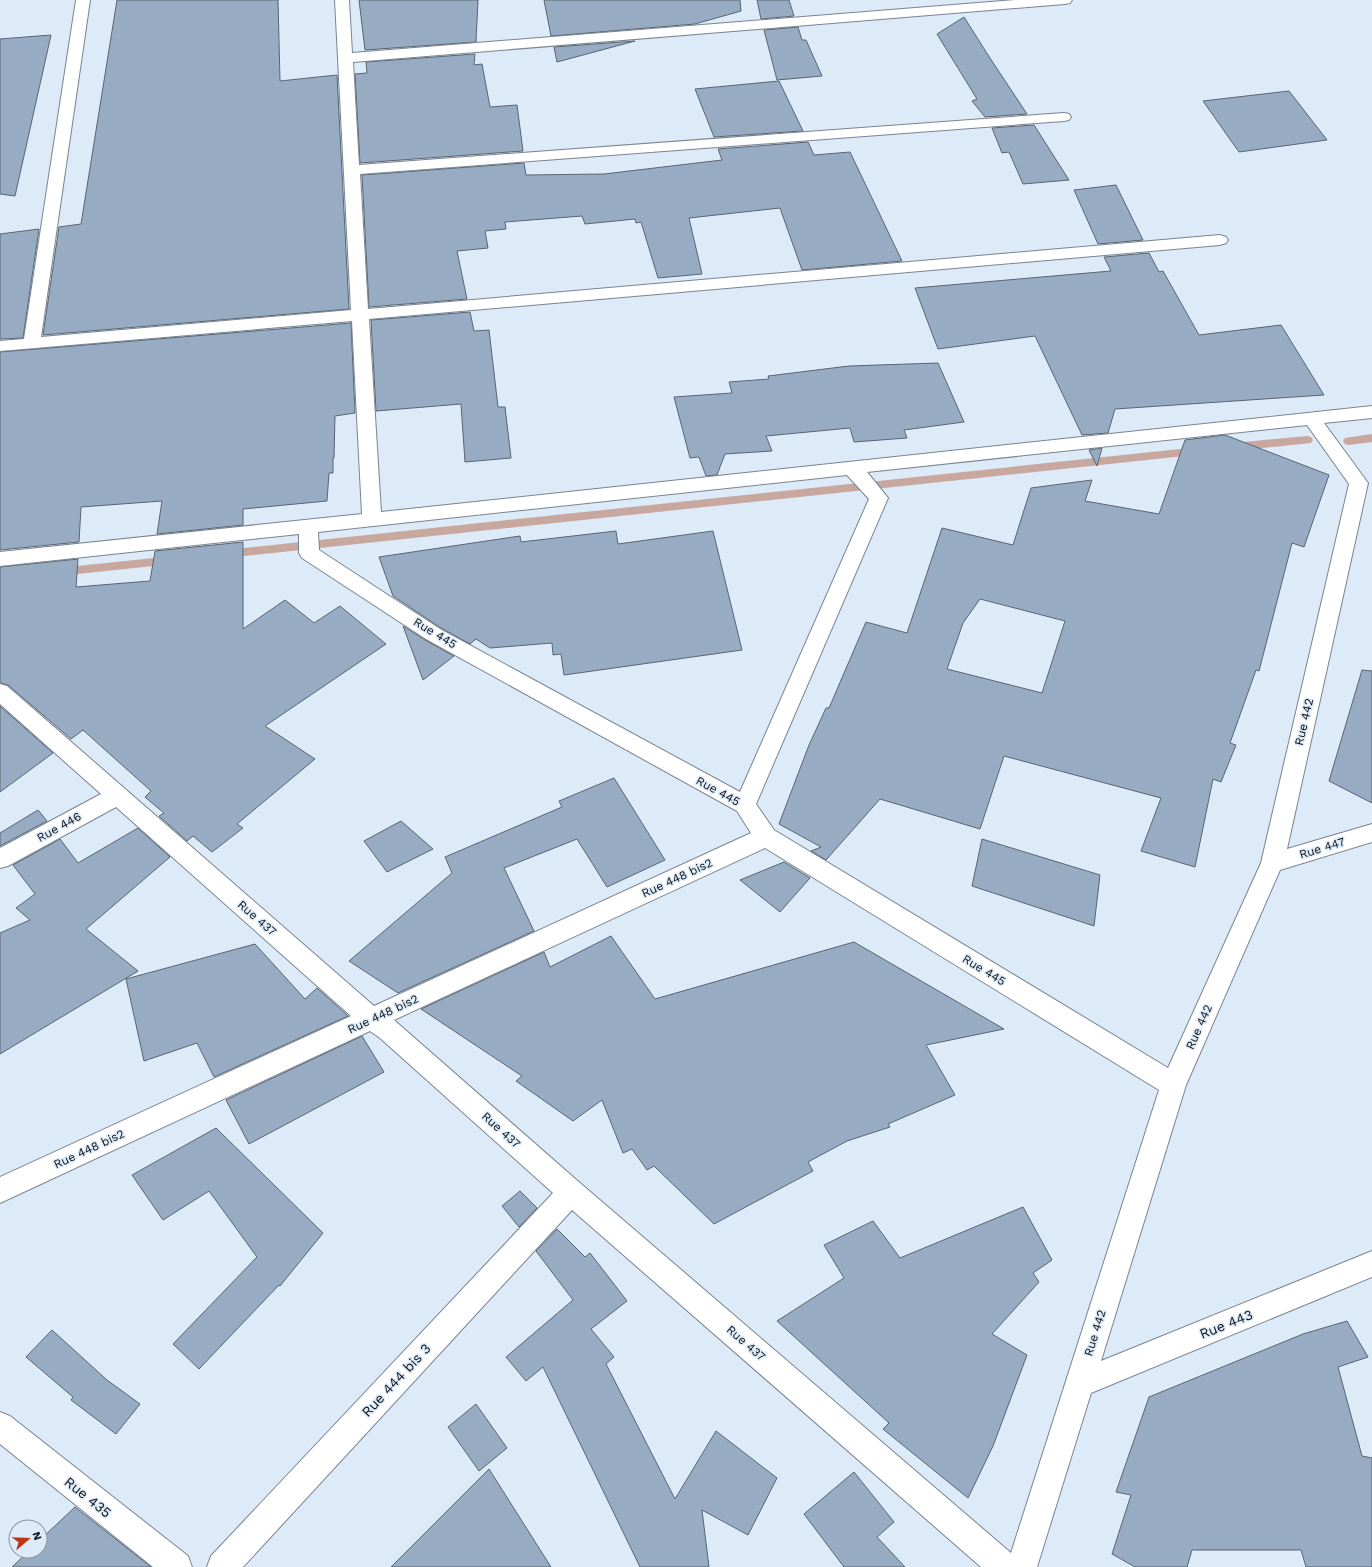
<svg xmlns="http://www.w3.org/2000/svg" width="1372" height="1567" viewBox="0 0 1372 1567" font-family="'Work Sans',sans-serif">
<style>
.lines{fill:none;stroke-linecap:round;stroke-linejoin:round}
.stream{fill:#c8a79f;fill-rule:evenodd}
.building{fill:#97acc3;stroke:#596470;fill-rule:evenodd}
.minor-casing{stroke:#798491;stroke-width:2}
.minor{fill:#fff;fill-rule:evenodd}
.labels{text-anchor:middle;stroke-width:3;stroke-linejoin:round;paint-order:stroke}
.street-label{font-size:12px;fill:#0f1418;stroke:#ddeaf8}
.near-street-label{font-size:14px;fill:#0f1418;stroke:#ddeaf8}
</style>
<rect width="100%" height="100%" fill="#ddeaf8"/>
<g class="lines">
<g class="stream">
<polygon points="1372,434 1372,442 1349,445 1345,444 1343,441 1345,438"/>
<polygon points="1307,436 1311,437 1313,440 1311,443 1233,451 1229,450 1227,447 1229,444 1233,443"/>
<polygon points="1199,447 1203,448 1205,451 1203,454 225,558 221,557 219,554 221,551 225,550"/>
<polygon points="173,556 177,557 179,560 177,563 173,564 58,576 54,575 52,572 54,569 58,568"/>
</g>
</g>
<g class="building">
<polygon points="117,0 278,0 280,81 337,75 349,309 43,335 59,227 81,224"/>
<polygon points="359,0 478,0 476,42 365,50"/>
<polygon points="544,0 740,0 741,11 695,24 551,36"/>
<polygon points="757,0 789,0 794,16 761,19"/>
<polygon points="964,17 988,55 1027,114 985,117 972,101 977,99 937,34"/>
<polygon points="798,27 802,40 806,40 822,76 777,80 764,30"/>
<polygon points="51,35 15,196 0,194 0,39"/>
<polygon points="635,41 557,62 554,47"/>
<polygon points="475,54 474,65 482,64 490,107 517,105 523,151 360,163 355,74 367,73 366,62"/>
<polygon points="779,81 803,131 714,137 695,89"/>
<polygon points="1289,91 1327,140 1239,152 1203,101"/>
<polygon points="1034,125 1069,180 1023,184 1009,152 1002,153 992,128"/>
<polygon points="808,142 814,155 850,152 902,261 802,270 780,208 689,218 702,274 658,278 641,222 636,223 635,219 585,224 582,216 505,222 506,229 485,231 488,248 457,251 467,299 369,307 362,175 524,163 526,175 604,174 722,160 718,149"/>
<polygon points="1116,185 1143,240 1098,244 1074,190"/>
<polygon points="39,229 23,338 0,339 0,234"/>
<polygon points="1149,253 1159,272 1163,271 1199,335 1281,325 1324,395 1115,409 1108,433 1082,435 1035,336 938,349 915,288 1111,271 1104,257"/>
<polygon points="470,312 474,331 489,330 498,407 505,407 511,458 465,462 461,404 376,411 371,320"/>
<polygon points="351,323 355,413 335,416 334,458 333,458 333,473 329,473 327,501 243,509 243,525 157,534 162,501 81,507 79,542 0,550 0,352"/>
<polygon points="938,363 964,422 904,430 907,438 854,442 850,428 766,436 772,451 725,454 717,475 706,476 699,457 690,458 674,397 732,393 729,382 769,379 768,376 849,366"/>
<path d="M 1225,435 L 1329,475 L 1304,547 L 1292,543 L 1259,671 L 1256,670 L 1230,743 L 1236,745 L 1221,782 L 1213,779 L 1195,867 L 1141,851 L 1161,798 L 1004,756 L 980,829 L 880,799 L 826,860 L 811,851 L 821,847 L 779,824 L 809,745 L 826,708 L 829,708 L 866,622 L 907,633 L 942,528 L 1013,545 L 1031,488 L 1092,480 L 1085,501 L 1159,514 L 1185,440 ZM 980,599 L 1065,621 L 1042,693 L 947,669 L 963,623 Z"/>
<polygon points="1102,448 1097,466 1089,450"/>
<polygon points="616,531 618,544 713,531 742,650 564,675 561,654 553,655 552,643 490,648 476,639 470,644 441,628 393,596 379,557 520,536 521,542"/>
<polygon points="243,542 243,629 285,600 314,623 340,606 386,644 265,726 315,759 237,824 243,828 212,852 193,836 187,841 159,816 164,813 145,797 151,791 83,730 71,739 8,685 0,683 0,567 78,559 76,587 150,581 155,551"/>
<polygon points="403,626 425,640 454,656 423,680"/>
<polygon points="1362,670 1372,671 1372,803 1329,781"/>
<polygon points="0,706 53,753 0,792"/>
<polygon points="614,778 665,860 607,887 577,839 504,868 534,931 398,993 349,961 452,873 445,857 562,807 559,801"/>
<polygon points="38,810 47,821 0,846 0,833"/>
<polygon points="401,821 433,849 387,872 364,841"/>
<polygon points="138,828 170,857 86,929 138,971 0,1054 0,933 30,920 16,908 35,894 13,865 60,839 78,863"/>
<polygon points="982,839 1100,875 1094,926 972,886"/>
<polygon points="784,862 810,878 780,912 740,880"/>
<polygon points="611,936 655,999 854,942 1004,1029 926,1045 955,1095 888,1124 890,1127 847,1141 808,1162 813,1171 714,1224 654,1166 647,1170 632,1149 623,1153 602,1100 573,1121 516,1081 522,1076 421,1009 544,952 550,967"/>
<polygon points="255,944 305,999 317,988 348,1016 214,1077 197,1043 144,1061 126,979"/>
<polygon points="362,1036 384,1072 249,1144 226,1100"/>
<polygon points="216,1128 323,1233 280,1286 279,1285 199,1369 173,1344 257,1257 209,1191 163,1220 132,1175"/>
<polygon points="520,1191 537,1208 519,1227 502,1206"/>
<polygon points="1023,1207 1052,1260 1033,1273 1039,1282 992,1334 1027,1355 993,1446 968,1498 883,1429 889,1423 777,1321 844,1278 824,1245 873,1221 900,1258"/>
<polygon points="557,1229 585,1257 590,1253 627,1301 591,1329 614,1357 606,1364 675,1499 716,1431 777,1478 748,1535 702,1510 709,1567 640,1567 543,1367 526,1381 506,1357 573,1300 536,1251"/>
<polygon points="1347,1321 1368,1357 1338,1367 1362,1456 1372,1458 1372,1567 1306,1567 1301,1550 1192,1550 1187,1567 1135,1567 1112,1554 1131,1495 1116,1492 1149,1397 1303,1334"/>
<polygon points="52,1330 107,1380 140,1404 116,1434 71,1400 73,1397 26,1357"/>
<polygon points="476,1404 507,1448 479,1471 448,1427"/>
<polygon points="489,1469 551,1567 391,1567"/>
<polygon points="854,1472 894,1522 877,1537 905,1567 844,1567 804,1514"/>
<polygon points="75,1507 151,1567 12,1567 29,1551 40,1551 40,1540"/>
</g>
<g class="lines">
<g class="minor-casing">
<g id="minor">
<path d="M 76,0 L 90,0 L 41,337 L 351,310 L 335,0 L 349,0 L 352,53 L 1015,0 L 1072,0 L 1070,3 L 1065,4 L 353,62 L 359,165 L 1064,113 L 1069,114 L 1071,117 L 1069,120 L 1064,121 L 360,174 L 368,309 L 1220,235 L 1226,237 L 1228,240 L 1226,243 L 1220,245 L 369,319 L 381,512 L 1372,406 L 1372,418 L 1324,423 L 1368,483 L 1287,849 L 1372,824 L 1372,842 L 1280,870 L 1186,1085 L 1101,1361 L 1372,1251 L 1372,1277 L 1091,1393 L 1037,1567 L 981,1567 L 572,1210 L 243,1567 L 207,1567 L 211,1556 L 553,1193 L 380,1038 L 370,1031 L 0,1203 L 0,1177 L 351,1016 L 116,807 L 8,866 L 0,868 L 0,848 L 101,794 L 0,704 L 0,684 L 7,686 L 374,1006 L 751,833 L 737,811 L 426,639 L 302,558 L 299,553 L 299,534 L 0,566 L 0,552 L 362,514 L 352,321 L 0,351 L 0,341 L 24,339 ZM 1307,425 L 1349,484 L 1261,863 L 1168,1068 L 774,830 L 756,804 L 888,498 L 867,472 ZM 847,475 L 869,499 L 740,792 L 440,629 L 319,550 L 318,532 ZM 765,848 L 1159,1090 L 1011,1553 L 580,1183 L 394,1020 Z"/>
<polygon points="0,1412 10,1416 188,1556 192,1567 153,1567 0,1444"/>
</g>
</g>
<use href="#minor" class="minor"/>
</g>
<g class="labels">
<g class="street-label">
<text transform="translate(435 633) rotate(31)" y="4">Rue 445</text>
<text transform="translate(1304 722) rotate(-77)" y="4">Rue 442</text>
<text transform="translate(718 791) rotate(29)" y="4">Rue 445</text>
<text transform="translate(59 827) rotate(-29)" y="4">Rue 446</text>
<text transform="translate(1322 848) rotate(-17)" y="4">Rue 447</text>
<text transform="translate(677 878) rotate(-25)" y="4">Rue 448 bis2</text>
<text transform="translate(257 918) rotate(41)" y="4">Rue 437</text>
<text transform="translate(984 970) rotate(31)" y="4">Rue 445</text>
<text transform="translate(383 1014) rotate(-25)" y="4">Rue 448 bis2</text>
<text transform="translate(1199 1027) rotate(-66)" y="4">Rue 442</text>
<text transform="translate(501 1130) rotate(42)" y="4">Rue 437</text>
<text transform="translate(89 1149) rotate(-25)" y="4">Rue 448 bis2</text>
<text transform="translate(1095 1333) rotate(-73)" y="4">Rue 442</text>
<text transform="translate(746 1343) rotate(41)" y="4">Rue 437</text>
</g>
<g class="near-street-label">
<text transform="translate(1226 1324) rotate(-22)" y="5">Rue 443</text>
<text transform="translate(396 1380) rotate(-47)" y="5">Rue 444 bis 3</text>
<text transform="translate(88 1497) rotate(39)" y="5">Rue 435</text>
</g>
</g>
<g transform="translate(28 1539) rotate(71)"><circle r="19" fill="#ddeaf8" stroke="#8b949e"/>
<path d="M0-3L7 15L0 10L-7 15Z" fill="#bf3413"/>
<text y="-6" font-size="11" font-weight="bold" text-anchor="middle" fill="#0f1418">N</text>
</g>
</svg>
